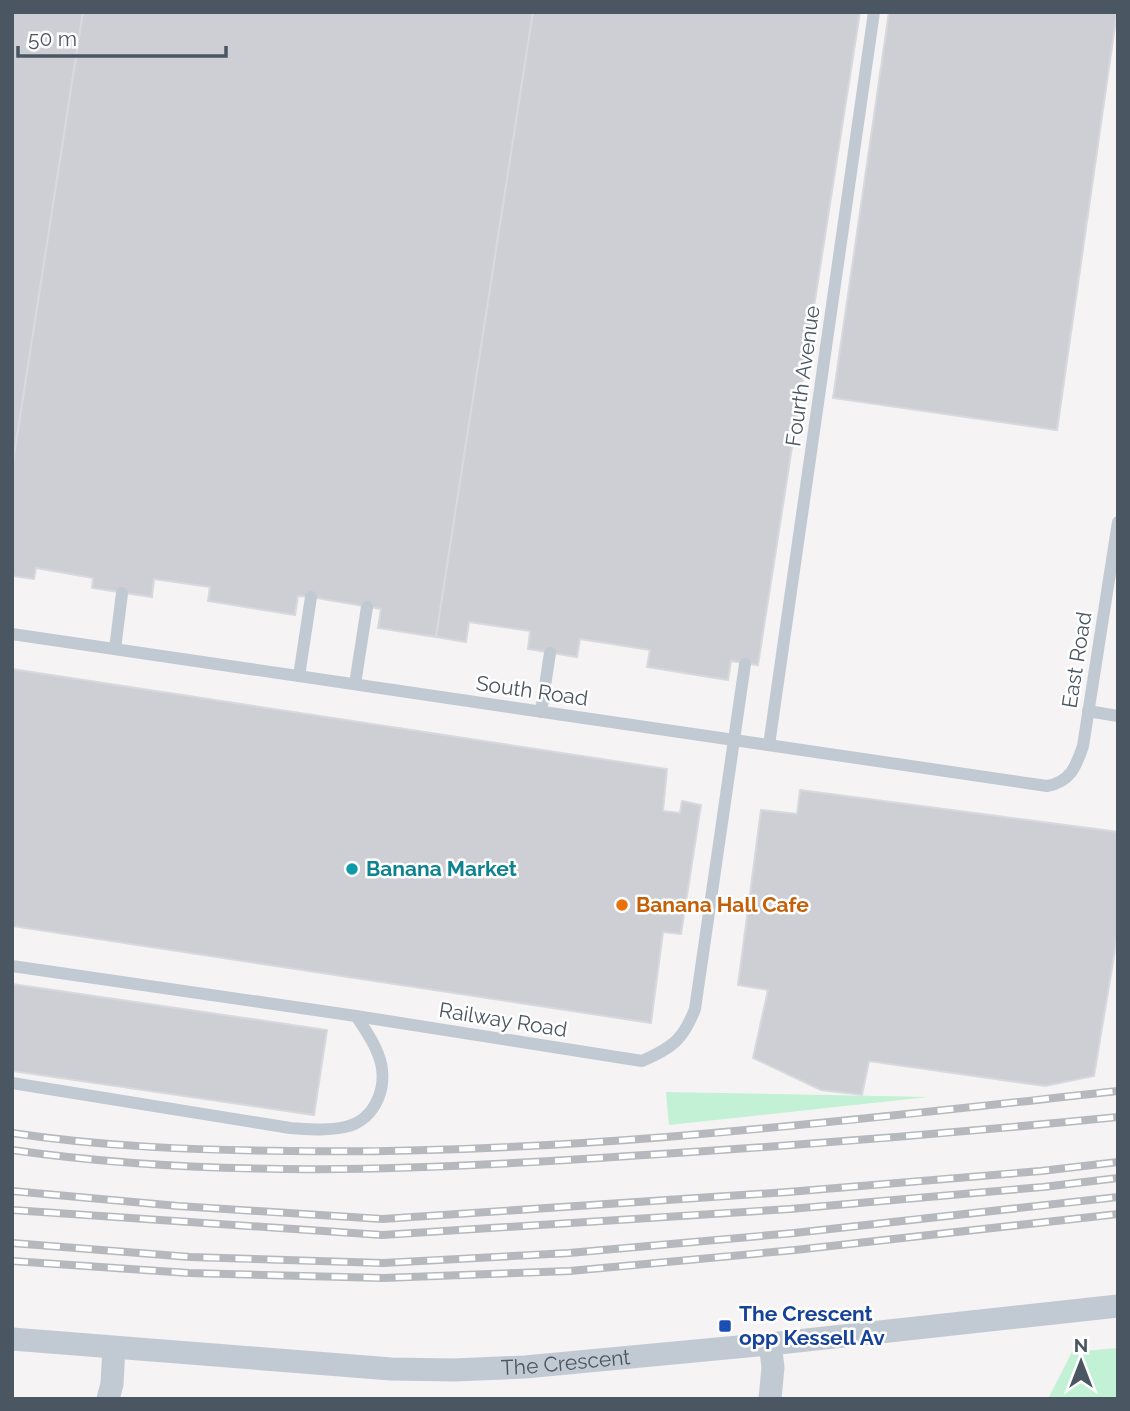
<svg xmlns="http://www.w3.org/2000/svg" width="1130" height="1411" viewBox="0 0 1130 1411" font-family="Raleway,sans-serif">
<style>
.green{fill:#c3f1d5}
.building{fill:#cdcfd5;stroke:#d7d9de;stroke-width:2}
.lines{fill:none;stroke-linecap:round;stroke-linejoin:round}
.lane{stroke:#c1cad2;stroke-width:12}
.street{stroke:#c1cad2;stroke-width:23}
.rail-casing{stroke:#b5b8bd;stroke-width:8}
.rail{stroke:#fff;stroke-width:5;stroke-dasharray:16;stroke-linecap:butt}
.culture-dot{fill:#0f9aa8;stroke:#fff;stroke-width:2.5}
.food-dot{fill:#e8710a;stroke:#fff;stroke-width:2.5}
.transit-dot{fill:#1a4fb4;stroke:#fff;stroke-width:2.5}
.labels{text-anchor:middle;stroke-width:5;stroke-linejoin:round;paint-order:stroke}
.street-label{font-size:21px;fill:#4a5661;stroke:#fff}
.culture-label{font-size:21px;font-weight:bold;fill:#0d838f;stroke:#fff;text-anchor:start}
.food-label{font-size:21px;font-weight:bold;fill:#c56008;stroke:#fff;text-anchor:start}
.transit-label{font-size:21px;font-weight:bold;fill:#164399;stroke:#fff;text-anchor:start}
</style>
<rect width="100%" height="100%" fill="#f5f3f3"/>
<g class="green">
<polygon points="666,1092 928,1097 669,1125"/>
<polygon points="1118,1348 1118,1399 1048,1399 1072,1352"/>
</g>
<g class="building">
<polygon points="12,12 83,12 12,469"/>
<polygon points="83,12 533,12 436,637 378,628 381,609 311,597 298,596 295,615 208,601 210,587 154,579 152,597 92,588 93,578 36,568 34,579 12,576 12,469"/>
<polygon points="533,12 860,12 758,665 731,661 728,680 647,667 650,650 580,639 577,657 528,649 530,631 469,622 466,642 436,637"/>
<polygon points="889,12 1117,12 1057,430 833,398"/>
<polygon points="12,669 667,769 663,811 680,813 682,801 701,805 681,934 663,932 651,1023 12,926"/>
<polygon points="800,790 1118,832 1118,932 1094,1076 1045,1086 869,1061 862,1095 821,1090 753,1058 768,990 738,985 761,810 797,814"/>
<polygon points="12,984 327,1030 314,1115 12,1071"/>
</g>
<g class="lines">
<g class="lane">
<path d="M 12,634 L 1047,786 C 1070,782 1076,767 1083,746 L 1118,522"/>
<polyline points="115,649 122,593"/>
<polyline points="299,676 311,597"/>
<polyline points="355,684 367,607"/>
<polyline points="1088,711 1118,716"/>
<polyline points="541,712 550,653"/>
<polyline points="769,745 874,12"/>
<path d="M 12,966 L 356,1016 L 642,1061 C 672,1048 683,1040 695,1009 L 745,664"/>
<path d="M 12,1083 L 290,1128 C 308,1129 327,1131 345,1127 C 377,1120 390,1083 378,1054 C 373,1040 364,1028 356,1016"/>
</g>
<g class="street">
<path id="s1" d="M 12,1339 L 391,1369 L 454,1370 L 525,1367 L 770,1344 L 1118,1306"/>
<polyline points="108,1399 112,1384 114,1348"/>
<polyline points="770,1399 773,1367 770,1344"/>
</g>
<g class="rail-casing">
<g id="rail">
<path d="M 12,1133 C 104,1147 198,1150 290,1151 C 567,1155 843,1121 1118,1091"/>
<path d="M 12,1150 C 216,1179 424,1170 629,1156 C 792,1146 955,1133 1118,1117"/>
<polyline points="12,1191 178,1206 382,1219 788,1192 1041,1171 1118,1162"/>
<polyline points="12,1210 382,1235 790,1209 1043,1187 1118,1178"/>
<polyline points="12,1243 190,1257 383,1263 569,1253 794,1233 1118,1197"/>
<polyline points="12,1261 189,1273 383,1278 570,1271 795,1250 1118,1214"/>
</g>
</g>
<use href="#rail" class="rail"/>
</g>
<circle class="culture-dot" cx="352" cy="869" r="7"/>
<circle class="food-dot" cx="622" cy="905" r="7"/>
<rect class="transit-dot" x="718" y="1319" width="14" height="14" rx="3.5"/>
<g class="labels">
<g class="street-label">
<text transform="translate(803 376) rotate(-82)" y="7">Fourth Avenue</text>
<text transform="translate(1077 660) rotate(-81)" y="7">East Road</text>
<text transform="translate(532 691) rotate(8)" y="7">South Road</text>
<text transform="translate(503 1020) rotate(9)" y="7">Railway Road</text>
<text dy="7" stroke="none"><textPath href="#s1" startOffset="555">The Crescent</textPath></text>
</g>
<g class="culture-label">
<text x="366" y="876">Banana Market</text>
</g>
<g class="food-label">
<text x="636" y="912">Banana Hall Cafe</text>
</g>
<g class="transit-label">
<text x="739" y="1321">The Crescent<tspan x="739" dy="24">opp Kessell Av</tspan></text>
</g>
</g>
<rect width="1130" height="1411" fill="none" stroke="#4a5661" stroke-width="28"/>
<g transform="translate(1081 1362)" stroke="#ffffff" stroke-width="5" paint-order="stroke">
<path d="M0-5L12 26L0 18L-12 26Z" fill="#4a5661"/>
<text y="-10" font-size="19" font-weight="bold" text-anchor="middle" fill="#4a5661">N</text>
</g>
<path d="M18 46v10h208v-10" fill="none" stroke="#4a5661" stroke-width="3.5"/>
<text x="28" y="46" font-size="21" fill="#4a5661" stroke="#ffffff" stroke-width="5" paint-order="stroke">50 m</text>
</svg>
